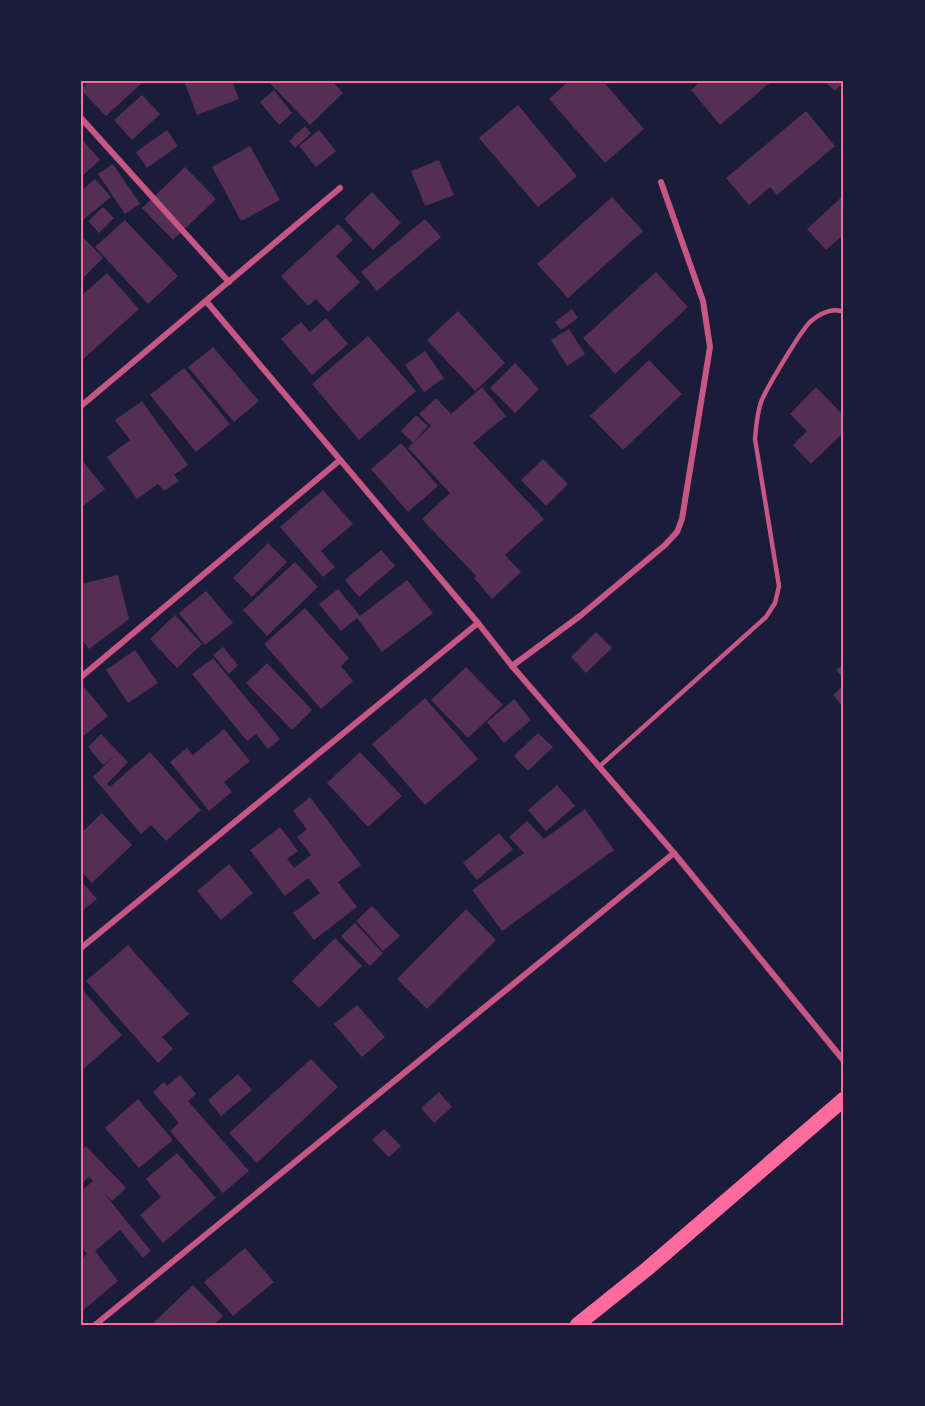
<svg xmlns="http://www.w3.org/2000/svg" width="925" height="1406" viewBox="0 0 925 1406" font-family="'Fira Sans',sans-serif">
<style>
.building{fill:#542f53}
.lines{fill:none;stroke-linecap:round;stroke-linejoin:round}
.service{stroke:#c65784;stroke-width:4.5}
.minor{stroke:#c65784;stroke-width:6}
.primary{stroke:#ff6b9d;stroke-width:15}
.neatline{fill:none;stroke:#ff6b9d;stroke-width:2}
</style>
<rect width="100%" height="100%" fill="#1b1b3a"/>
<g class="building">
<polygon points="89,81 144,81 106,116 81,90"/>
<polygon points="184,81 232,81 239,99 197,115"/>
<polygon points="268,81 332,81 343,93 310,125"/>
<polygon points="569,81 603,81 644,129 605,163 549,99"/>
<polygon points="701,81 772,81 720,125 691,90"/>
<polygon points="824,81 844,81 844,82 835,91"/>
<polygon points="274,90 292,113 279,125 260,102"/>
<polygon points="142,95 160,114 132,140 114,120"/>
<polygon points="518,105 577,176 538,207 479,138"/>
<polygon points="806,111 835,146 777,195 770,187 749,205 726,178"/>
<polygon points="305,126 311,133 295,148 289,141"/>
<polygon points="167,130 178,146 147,168 136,152"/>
<polygon points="319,130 336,151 316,167 299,146"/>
<polygon points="81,138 100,160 81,177"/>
<polygon points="250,146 280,200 241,221 212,167"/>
<polygon points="439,160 454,195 425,206 411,171"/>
<polygon points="113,164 140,204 125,214 98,174"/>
<polygon points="185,167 216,199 173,240 142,208"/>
<polygon points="95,179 111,197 83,220 81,218 81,191"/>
<polygon points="372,192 401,223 373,250 344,219"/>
<polygon points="844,195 844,234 826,250 807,229"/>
<polygon points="612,197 643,231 568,298 537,264"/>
<polygon points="103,207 114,218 99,233 88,221"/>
<polygon points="425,219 441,237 377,291 361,272"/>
<polygon points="125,220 178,276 148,304 95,247"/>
<polygon points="338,224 353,240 336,256 360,282 328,312 316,299 308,306 281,276"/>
<polygon points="81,235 103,258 81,280"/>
<polygon points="656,272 688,307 615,374 583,338"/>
<polygon points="107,273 139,309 81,361 81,296"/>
<polygon points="572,309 578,318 561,330 555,322"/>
<polygon points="458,311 505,363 475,391 427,340"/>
<polygon points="326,318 348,344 312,375 281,339 301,322 310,332"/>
<polygon points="569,329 585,354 567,366 551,340"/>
<polygon points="368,336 416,391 359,440 312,384"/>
<polygon points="213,347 259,401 234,422 188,367"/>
<polygon points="425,351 444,378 424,392 405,365"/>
<polygon points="649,360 682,394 623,450 590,416"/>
<polygon points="515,363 539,389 515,413 490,388"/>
<polygon points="184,368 230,424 196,452 150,395"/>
<polygon points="482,387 506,416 473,443 544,519 505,555 521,572 492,599 474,578 476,576 422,519 450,493 408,448 431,426 419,414 436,398 451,414"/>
<polygon points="816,387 844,416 844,432 811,464 793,445 807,431 790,414"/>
<polygon points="142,401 188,465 174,475 179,481 164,491 158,484 137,499 107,457 130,440 115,420"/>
<polygon points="416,415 428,426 413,443 401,431"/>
<polygon points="401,443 438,486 408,512 371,469"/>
<polygon points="81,459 105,489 81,508"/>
<polygon points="543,459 568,484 546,506 521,480"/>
<polygon points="323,490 353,524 321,551 335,567 323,577 280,527"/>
<polygon points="268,543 287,562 252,597 233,578"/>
<polygon points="381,550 395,566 359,597 345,580"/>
<polygon points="295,562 318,587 267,636 243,610"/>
<polygon points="118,575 129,619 89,649 81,638 81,584"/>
<polygon points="407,580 433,613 382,652 357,618 341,631 319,604 338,589 360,616"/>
<polygon points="206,591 233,623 205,645 179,613"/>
<polygon points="305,608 349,658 341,666 353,681 321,709 264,644"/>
<polygon points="175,615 202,644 177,668 150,639"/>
<polygon points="596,632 612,648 586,673 571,657"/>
<polygon points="223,647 238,665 229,674 213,655"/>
<polygon points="135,650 158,683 128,703 106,670"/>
<polygon points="213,658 280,739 268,749 256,734 247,741 192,674"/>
<polygon points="267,663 312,710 292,730 246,683"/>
<polygon points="844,664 844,679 836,670"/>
<polygon points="466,667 503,705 468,738 431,700"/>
<polygon points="844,685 844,708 833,695"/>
<polygon points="84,687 108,716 81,738 81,690"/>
<polygon points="425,698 478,759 425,805 372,744"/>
<polygon points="514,699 531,720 504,743 487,722"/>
<polygon points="224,729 250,761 224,782 232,792 209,811 170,762 187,748 193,755"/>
<polygon points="538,733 553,747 528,771 514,756"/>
<polygon points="101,734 128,762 107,784 110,787 150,752 201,810 166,841 151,825 141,834 93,777 114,756 103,765 88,747"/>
<polygon points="360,752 402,796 368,827 327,783"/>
<polygon points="557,785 575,806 546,831 528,810"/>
<polygon points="310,797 361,865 338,882 357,907 314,940 293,913 320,893 308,878 285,896 250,850 280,827 298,851 287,859 294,868 311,855 297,837 307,829 293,811"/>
<polygon points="585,809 614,850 502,931 472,890 524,853 509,837 527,821 544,839"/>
<polygon points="102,813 132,845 92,883 81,871 81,833"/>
<polygon points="499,833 513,849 477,880 463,863"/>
<polygon points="229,864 253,893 221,920 197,891"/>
<polygon points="81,881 97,899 81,912"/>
<polygon points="372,906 400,936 383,951 356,921"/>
<polygon points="466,909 496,940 427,1009 397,979"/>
<polygon points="355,923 383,953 370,966 341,936"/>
<polygon points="335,938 362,966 319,1008 292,981"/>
<polygon points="128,945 189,1014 162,1037 173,1049 158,1063 86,981"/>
<polygon points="81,988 122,1035 81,1071"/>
<polygon points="357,1005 385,1037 362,1057 334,1024"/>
<polygon points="311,1059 338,1087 257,1163 229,1133"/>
<polygon points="238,1074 252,1090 221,1116 208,1100"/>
<polygon points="180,1075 196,1094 188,1101 249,1171 223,1193 170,1131 179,1123 153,1092 164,1082 167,1086"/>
<polygon points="439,1092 452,1107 434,1123 421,1108"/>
<polygon points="138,1099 173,1140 139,1168 105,1128"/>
<polygon points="384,1129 401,1146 389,1157 372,1140"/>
<polygon points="86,1146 126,1188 112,1201 103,1192 151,1251 143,1258 120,1230 95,1251 118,1281 81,1312 81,1259 87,1254 81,1246 81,1191 93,1181 89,1177 81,1184 81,1151"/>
<polygon points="177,1153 216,1198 163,1243 140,1215 161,1197 146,1179"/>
<polygon points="245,1248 274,1282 233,1316 204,1282"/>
<polygon points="193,1285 223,1316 214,1325 151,1325"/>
</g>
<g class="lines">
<path class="service" d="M 600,766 L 766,617 L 775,603 L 779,586 L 755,439 C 756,426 757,414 761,402 C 766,389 800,332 810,322 C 819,314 832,307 844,312"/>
<g class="minor">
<polyline points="81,118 229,282"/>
<polyline points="206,301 478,623 512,666 674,853 844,1061"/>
<polyline points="81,406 340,188"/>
<polyline points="512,666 580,616 665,545 677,532 682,519 710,347 703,301 661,182"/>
<polyline points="81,677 340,460"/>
<polyline points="81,948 478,623"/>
<polyline points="95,1325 674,853"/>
</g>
<polyline class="primary" points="577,1325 647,1269 844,1099"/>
</g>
<rect width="925" height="1406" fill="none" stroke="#1b1b3a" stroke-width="165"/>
<rect x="82" y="82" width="760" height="1242" class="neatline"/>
</svg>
